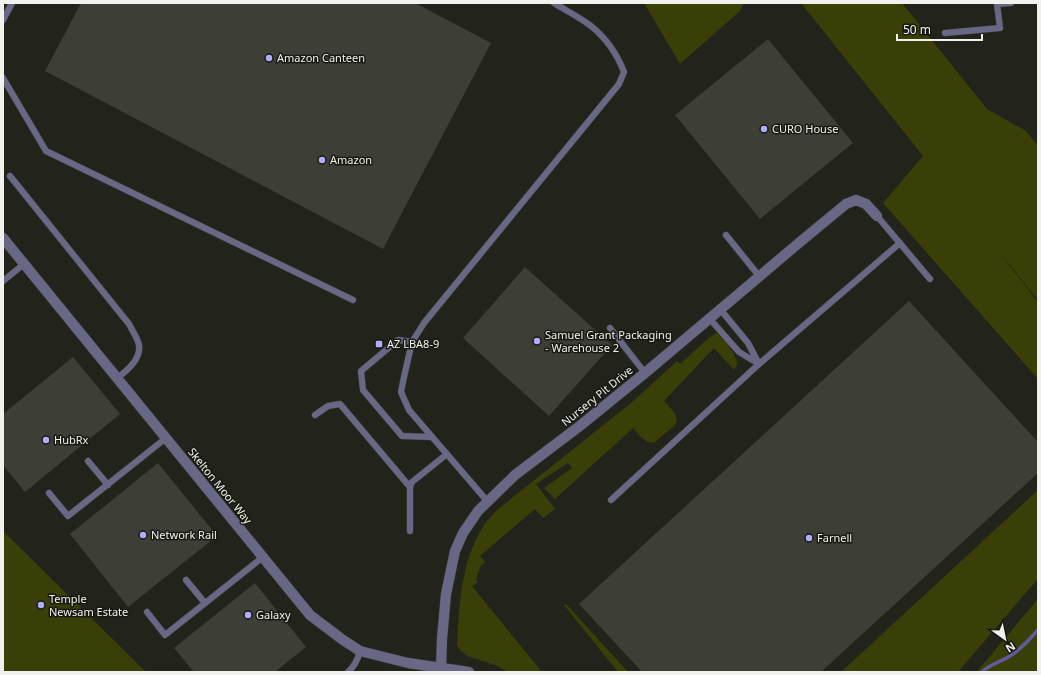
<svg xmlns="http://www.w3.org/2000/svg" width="1041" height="675" viewBox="0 0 1041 675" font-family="'Noto Sans',sans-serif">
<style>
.green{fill:#3a3f08}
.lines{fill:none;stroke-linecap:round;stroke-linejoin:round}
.stream{stroke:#5f5b9d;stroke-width:3.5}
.building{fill:#3d3e36}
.lane-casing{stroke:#3f4038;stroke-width:7}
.street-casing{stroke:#3f4038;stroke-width:11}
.lane{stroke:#686886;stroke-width:6}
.street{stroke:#686886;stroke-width:10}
.poi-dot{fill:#b0aefa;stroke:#181912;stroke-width:1.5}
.labels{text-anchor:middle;stroke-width:3;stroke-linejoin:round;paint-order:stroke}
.poi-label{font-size:11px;fill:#f1f2ed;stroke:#181912;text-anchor:start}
.street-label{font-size:11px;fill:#f1f2ed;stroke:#181912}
</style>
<rect width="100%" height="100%" fill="#22231b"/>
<g class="green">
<polygon points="644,3 744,3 740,11 680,64"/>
<polygon points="801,3 902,3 987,109 1026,131 1038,146 1038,300 995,247 1038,302 1038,379 883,203 923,156"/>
<path d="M 716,333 C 722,335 734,352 736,359 C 737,361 737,363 737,365 L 734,370 L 714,348 L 664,401 C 670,408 681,416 675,425 L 655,442 C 645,445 639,434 633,428 L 555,499 L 544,488 L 572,468 L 568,463 L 536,484 L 555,509 L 543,518 L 535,509 L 480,556 L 485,562 L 480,567 L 476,580 L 478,582 L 472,586 L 542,672 L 508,672 L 498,666 L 467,656 L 461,651 L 457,646 C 459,605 461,560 484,525 C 488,519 493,514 498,509 L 631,403 L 677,361 L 680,364 L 711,336 L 711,337 Z"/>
<polygon points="1038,490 1038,579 1030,588 958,672 841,672"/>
<polygon points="3,531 146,672 3,672"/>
<polygon points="1038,599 1038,672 977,672 979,669"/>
<polygon points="566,604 628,672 618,672 564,605"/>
</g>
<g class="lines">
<path class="stream" d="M 982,672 C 990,664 1001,662 1010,656 C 1020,650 1030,639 1038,630"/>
</g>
<g class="building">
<polygon points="81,3 415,3 491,43 383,249 45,71"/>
<polygon points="768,39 853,143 760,219 675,115"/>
<polygon points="525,267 612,345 549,416 463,338"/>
<polygon points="909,301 1038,442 1038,473 821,672 642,672 579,604"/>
<polygon points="73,357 120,414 25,492 3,465 3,414"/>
<polygon points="158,463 217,536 128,607 70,534"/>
<polygon points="255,583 306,647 275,672 194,672 174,648"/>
</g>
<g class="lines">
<g class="lane-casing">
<g id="lane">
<polyline points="3,20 12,3"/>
<polyline points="945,33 1000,28 997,4 1011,3"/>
<polyline points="3,78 46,151 353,300"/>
<path d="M 10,176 L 129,324 C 132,330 138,339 139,345 C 141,359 127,371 117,378"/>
<polyline points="877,216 930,279"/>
<polyline points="726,235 759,276"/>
<polyline points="3,281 24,264"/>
<polyline points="709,318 739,352 759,364 748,343 720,309"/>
<polyline points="610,328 645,373"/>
<polyline points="412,342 398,340 361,371 363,390 402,436 432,437"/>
<polyline points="315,415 328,406 340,404 410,487"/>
<polyline points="88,461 108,485"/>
<polyline points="49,493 68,516 166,438"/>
<polyline points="611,500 759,364 900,243"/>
<path d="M 488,502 L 409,410 L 401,392 L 404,377 L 412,342 L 424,323 L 619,84 L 624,72 C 617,54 606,38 591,26 C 581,18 565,10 554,3"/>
<polyline points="410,531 410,487 412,482 447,454"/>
<polyline points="186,580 205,603"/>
<polyline points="147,612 165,635 263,557"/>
<path d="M 348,672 C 355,666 358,659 360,651"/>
</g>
</g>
<g class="street-casing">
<g id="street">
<polyline points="3,238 310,615 343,640 360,651 408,663 469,672"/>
<polyline points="441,668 442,639 446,594 455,551 463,533 478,511 515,475 581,425 645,373 800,242 846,204 856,200 866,204 877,216"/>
</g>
</g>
<use href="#lane" class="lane"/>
<use href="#street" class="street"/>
</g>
<g class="poi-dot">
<circle cx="269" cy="58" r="4"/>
<circle cx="764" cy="129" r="4"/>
<circle cx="322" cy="160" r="4"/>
<circle cx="537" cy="341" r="4"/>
<rect x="375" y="340" width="8" height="8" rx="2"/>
<circle cx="46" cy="440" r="4"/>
<circle cx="143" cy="535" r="4"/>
<circle cx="809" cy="538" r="4"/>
<circle cx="41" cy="605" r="4"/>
<circle cx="248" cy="615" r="4"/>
</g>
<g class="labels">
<g class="poi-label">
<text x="277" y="62">Amazon Canteen</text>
<text x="772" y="133">CURO House</text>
<text x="330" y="164">Amazon</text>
<text x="545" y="339">Samuel Grant Packaging<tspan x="545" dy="13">- Warehouse 2</tspan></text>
<text x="387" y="348">AZ LBA8-9</text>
<text x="54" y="444">HubRx</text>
<text x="151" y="539">Network Rail</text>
<text x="817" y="542">Farnell</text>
<text x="49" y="603">Temple<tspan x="49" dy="13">Newsam Estate</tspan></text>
<text x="256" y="619">Galaxy</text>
</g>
<g class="street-label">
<text transform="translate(597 396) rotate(-39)" y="4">Nursery Pit Drive</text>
<text transform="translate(220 486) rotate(51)" y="4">Skelton Moor Way</text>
</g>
</g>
<rect width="1041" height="675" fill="none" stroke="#f1f2ed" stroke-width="8"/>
<g transform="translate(1005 639) rotate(147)" stroke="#181912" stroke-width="3" paint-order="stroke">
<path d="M0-3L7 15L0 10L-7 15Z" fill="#f1f2ed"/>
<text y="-6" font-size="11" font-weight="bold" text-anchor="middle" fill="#f1f2ed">N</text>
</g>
<path d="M897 34v6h85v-6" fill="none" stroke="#f1f2ed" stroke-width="2"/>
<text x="903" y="34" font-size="12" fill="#f1f2ed" stroke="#181912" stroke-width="3" paint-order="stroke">50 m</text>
</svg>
